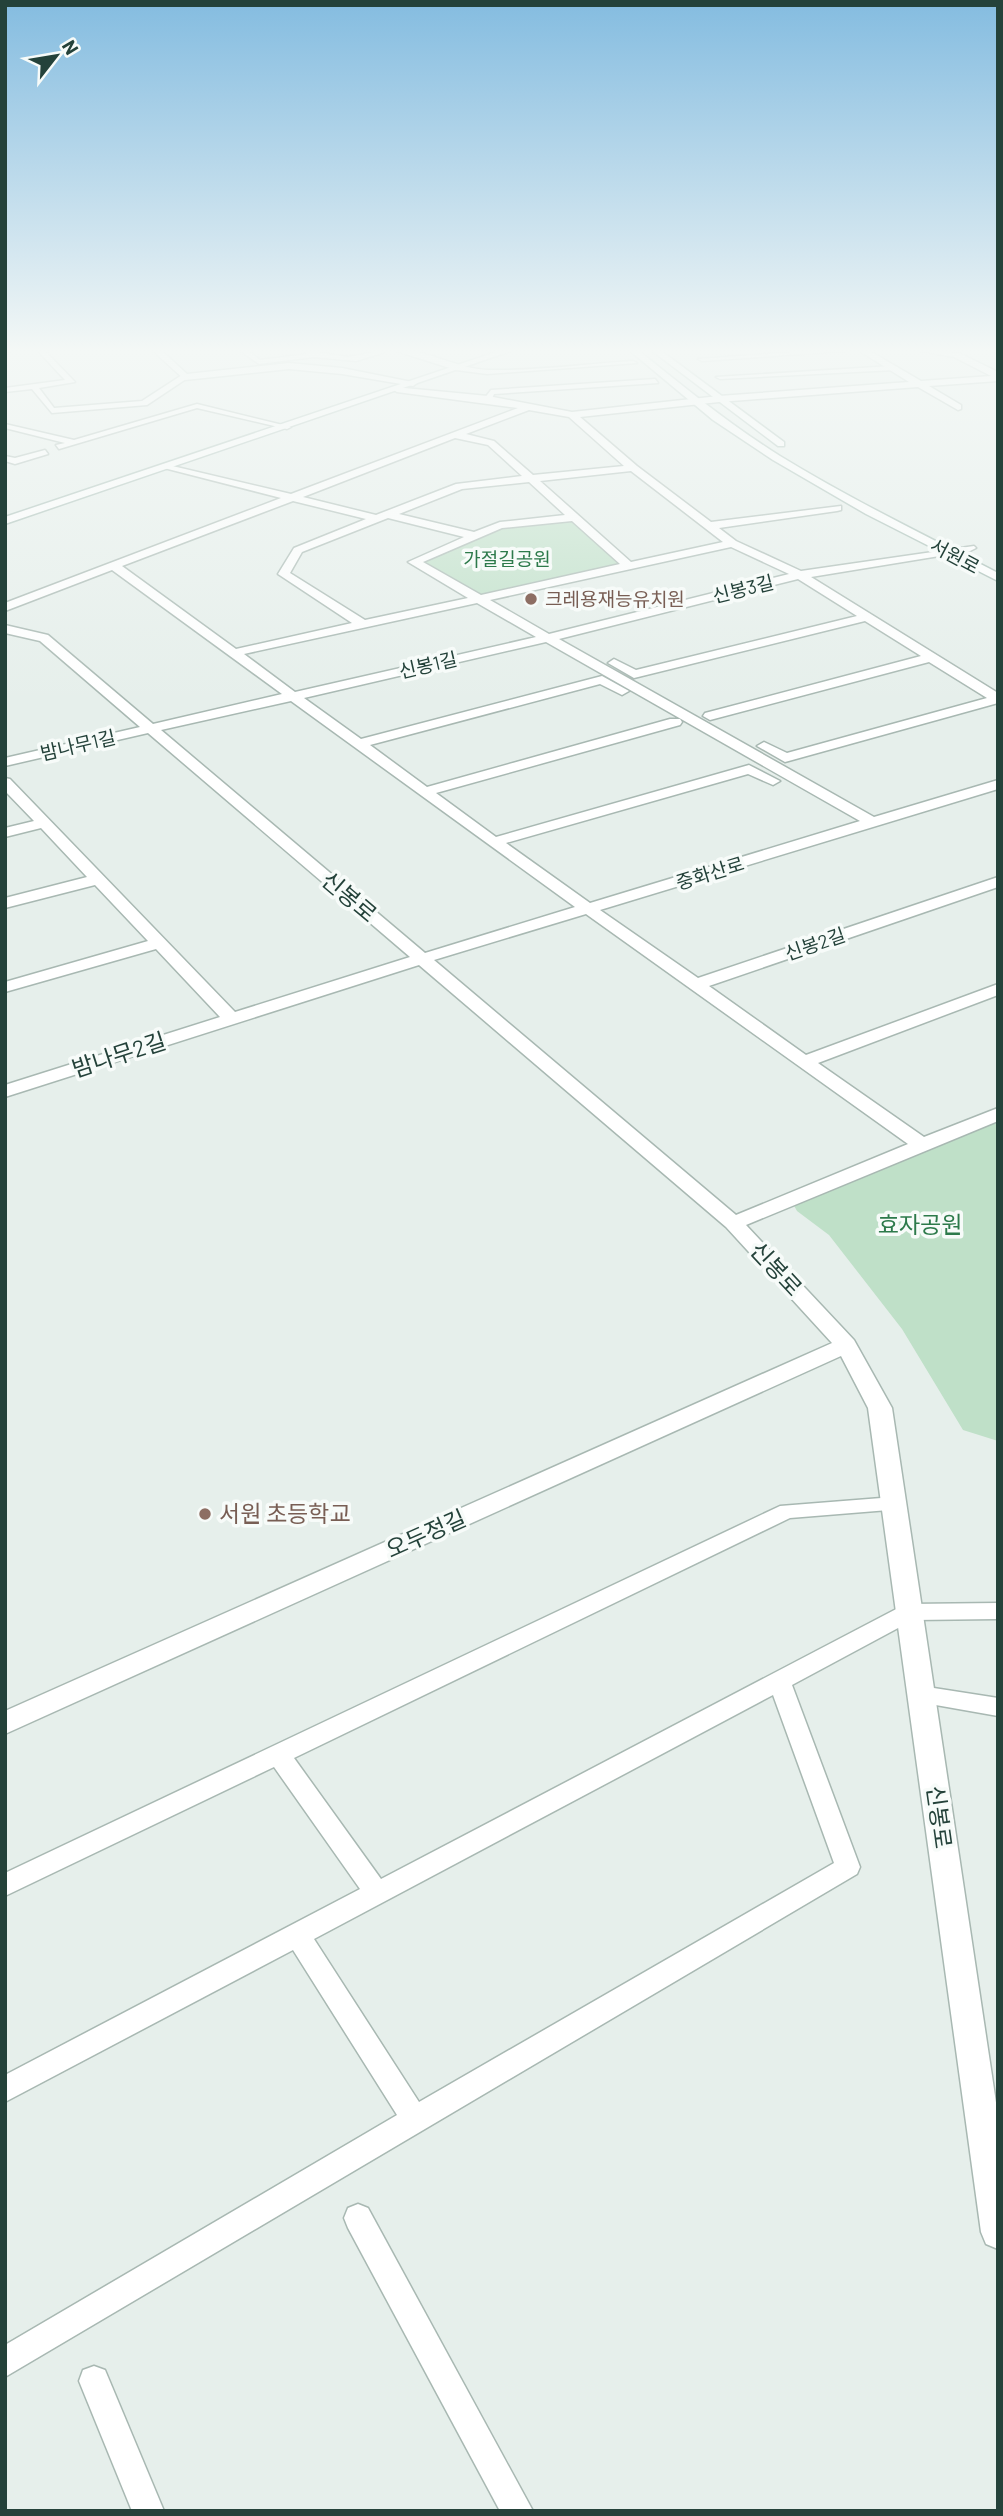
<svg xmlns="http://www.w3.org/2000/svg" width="1003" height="2516" viewBox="0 0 1003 2516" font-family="Barlow,'Noto Sans KR',sans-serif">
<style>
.green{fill:#bfe0c8}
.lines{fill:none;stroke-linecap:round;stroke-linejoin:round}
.lane-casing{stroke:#a8b8b2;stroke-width:3}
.street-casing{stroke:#a8b8b2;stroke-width:3}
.secondary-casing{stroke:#a4bbb3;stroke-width:3}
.lane{fill:#fff;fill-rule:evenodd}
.street{fill:#fff;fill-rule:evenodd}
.secondary{fill:#fff;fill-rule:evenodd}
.education-dot{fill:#8d6e63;stroke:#f7fbf9;stroke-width:2.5}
.labels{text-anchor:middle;stroke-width:7;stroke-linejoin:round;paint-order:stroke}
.far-street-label{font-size:19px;fill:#24423a;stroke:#f7fbf9}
.far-park-label{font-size:19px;fill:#2d7a4b;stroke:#f7fbf9}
.far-education-label{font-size:19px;fill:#785e54;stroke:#f7fbf9;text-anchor:start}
.street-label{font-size:23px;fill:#24423a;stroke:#f7fbf9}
.park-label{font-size:23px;fill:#2d7a4b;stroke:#f7fbf9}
.education-label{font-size:23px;fill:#785e54;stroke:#f7fbf9;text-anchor:start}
</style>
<rect width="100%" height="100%" fill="#e6efeb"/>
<g class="green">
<polygon points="574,517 629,566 480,599 414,562 500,525"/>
<polygon points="998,1113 998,1441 963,1430 902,1329 829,1235 797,1211 787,1193"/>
</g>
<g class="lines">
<g class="lane-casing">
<g id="lane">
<polygon points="5,350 14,350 5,352"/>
<polygon points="37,350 44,350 75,382 39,388 54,408 142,401 182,375 189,377 147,405 52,413 32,389 5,392 5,388 65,380"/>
<polygon points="239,350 247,350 260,360 307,354 303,350 348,357 375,352 374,350 385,352 356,361 314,357 259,364"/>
<path d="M 393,350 C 425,348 456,369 488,370 C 536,371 585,364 633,361 L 637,363 L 487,374 L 456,370 Z"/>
<polygon points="823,350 859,350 702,361 698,359"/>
<polygon points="892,366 895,370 720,379 716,377"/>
<polygon points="655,379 658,383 494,394 491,401 484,399 491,390"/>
<polygon points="197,404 291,427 287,429 197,408 59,449 56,445 65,443 5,428 5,424 74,440"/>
<polygon points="45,450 48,454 15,464 5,461 5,456 15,458"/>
<path d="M 894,1497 L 901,1499 L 904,1504 L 901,1509 L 790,1518 L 294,1758 L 381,1879 L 902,1606 L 910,1604 L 998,1603 L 998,1619 L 913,1620 L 792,1685 L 860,1867 L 857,1874 L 5,2377 L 5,2345 L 397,2115 L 293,1950 L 5,2102 L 5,2075 L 360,1889 L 274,1767 L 5,1896 L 5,1873 L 780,1506 ZM 773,1695 L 834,1863 L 419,2102 L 314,1939 Z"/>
<polygon points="921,1686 998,1698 998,1716 913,1701 910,1695 913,1689"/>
<polygon points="358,2204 368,2208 533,2511 500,2511 348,2228 344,2218 348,2208"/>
<polygon points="94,2366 105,2370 164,2511 132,2511 79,2381 83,2370"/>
</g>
</g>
<g class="street-casing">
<g id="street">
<polygon points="152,350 161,350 187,374 289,363 342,368 417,383 413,386 342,374 289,369 185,380"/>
<path d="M 858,350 L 868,350 L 921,381 L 991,376 L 954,357 L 916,350 L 959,353 L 998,372 L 998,381 L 929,386 L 961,405 L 961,409 L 958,410 L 918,387 L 719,402 L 580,417 L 637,466 L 711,522 L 841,506 L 841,510 L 837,511 L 719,528 L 736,541 L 801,571 L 974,546 L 976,548 L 970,551 L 811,577 L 998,693 L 998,703 L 785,762 L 757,746 L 764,742 L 787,753 L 987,698 L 929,662 L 710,720 L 703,716 L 705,713 L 921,656 L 865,621 L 634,678 L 608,663 L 614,659 L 636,670 L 857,616 L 798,579 L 559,639 L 874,817 L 998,780 L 998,789 L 600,910 L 698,978 L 998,877 L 998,887 L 709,986 L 806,1055 L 998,984 L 998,995 L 818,1063 L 924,1137 L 998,1108 L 998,1121 L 746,1225 L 854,1340 L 892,1408 L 998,2116 L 998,2249 L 986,2244 L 981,2232 L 868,1408 L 841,1356 L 5,1734 L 5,1711 L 832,1343 L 726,1227 L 419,965 L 5,1097 L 5,1085 L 220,1017 L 156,949 L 5,992 L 5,982 L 148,941 L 95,885 L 5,908 L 5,898 L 87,877 L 41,828 L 5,837 L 5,828 L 34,821 L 5,791 L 5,778 L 10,779 L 235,1012 L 410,957 L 148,733 L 5,766 L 5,758 L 140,727 L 40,641 L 5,633 L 5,625 L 48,635 L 153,724 L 282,694 L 112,570 L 5,611 L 5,603 L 281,498 L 164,468 L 164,464 L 291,494 L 518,408 L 397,392 L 392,389 L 394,387 L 488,396 L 572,412 L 719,396 L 909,382 ZM 529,410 L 569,417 L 624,466 L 533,475 L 494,441 L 466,434 ZM 455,438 L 488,445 L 522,476 L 456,484 L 376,515 L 303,497 ZM 631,471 L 723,542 L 631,562 L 540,481 ZM 529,482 L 565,515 L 500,522 L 474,532 L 399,514 L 462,489 ZM 293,501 L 366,519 L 294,548 L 278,574 L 352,623 L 236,649 L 122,566 ZM 388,518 L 464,537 L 408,562 L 468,598 L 365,620 L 290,573 L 302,552 ZM 572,521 L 620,564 L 481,595 L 423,562 L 502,528 ZM 731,547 L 789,574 L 549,634 L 490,600 ZM 477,603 L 536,637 L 295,692 L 244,654 ZM 546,642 L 860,821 L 590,903 L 506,843 L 748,774 L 773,785 L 780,781 L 749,765 L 496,837 L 436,793 L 680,725 L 682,722 L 680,719 L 670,719 L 427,787 L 370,745 L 600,684 L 622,695 L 629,691 L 602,676 L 361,739 L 304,698 ZM 291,701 L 575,907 L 425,953 L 161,730 ZM 586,914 L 908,1144 L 736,1215 L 434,960 Z"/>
<polygon points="993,350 998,350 998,353 994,352"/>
</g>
</g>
<g class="secondary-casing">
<g id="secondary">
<polygon points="502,350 514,350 5,524 5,517"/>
<path d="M 629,350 L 638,350 C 684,387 729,424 780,456 C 850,499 925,535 998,573 L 998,581 L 866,514 L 773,460 L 713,420 Z"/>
<polygon points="651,350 660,350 784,442 784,446 778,446"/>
</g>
</g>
<use href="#lane" class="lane"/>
<use href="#street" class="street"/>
<use href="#secondary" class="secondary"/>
</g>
<linearGradient id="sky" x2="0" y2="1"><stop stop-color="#84bce0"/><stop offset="0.5" stop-color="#f4f8f6"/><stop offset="1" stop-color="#f4f8f6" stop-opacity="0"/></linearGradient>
<rect width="1003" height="702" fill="url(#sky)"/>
<g class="education-dot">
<circle cx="531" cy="599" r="7"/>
<circle cx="205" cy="1514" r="7"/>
</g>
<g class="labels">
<g class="far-street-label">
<text transform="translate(955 556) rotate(28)" y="7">서원로</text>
<text transform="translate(743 589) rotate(-14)" y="7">신봉3길</text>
<text transform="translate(428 665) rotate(-13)" y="7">신봉1길</text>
<text transform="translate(78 745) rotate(-13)" y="7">밤나무1길</text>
<text transform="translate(710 873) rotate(-17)" y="7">중화산로</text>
<text transform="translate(815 944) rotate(-19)" y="7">신봉2길</text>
</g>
<g class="far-park-label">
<text x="507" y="566">가절길공원</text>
</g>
<g class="far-education-label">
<text x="545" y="606">크레용재능유치원</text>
</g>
<g class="street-label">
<text transform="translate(349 897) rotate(40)" y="8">신봉로</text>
<text transform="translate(119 1055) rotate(-18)" y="8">밤나무2길</text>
<text transform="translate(776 1269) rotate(47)" y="8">신봉로</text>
<text transform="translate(426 1534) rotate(-24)" y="8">오두정길</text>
<text transform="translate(939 1817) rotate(82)" y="8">신봉로</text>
</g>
<g class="park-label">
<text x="920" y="1233">효자공원</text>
</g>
<g class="education-label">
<text x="219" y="1522">서원 초등학교</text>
</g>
</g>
<rect width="1003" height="2516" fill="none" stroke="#24423a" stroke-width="14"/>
<g transform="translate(56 56) rotate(59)" stroke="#f7fbf9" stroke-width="5" paint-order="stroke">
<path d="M0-5L12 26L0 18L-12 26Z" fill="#24423a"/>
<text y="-10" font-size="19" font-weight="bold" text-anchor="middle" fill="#24423a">N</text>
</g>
</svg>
